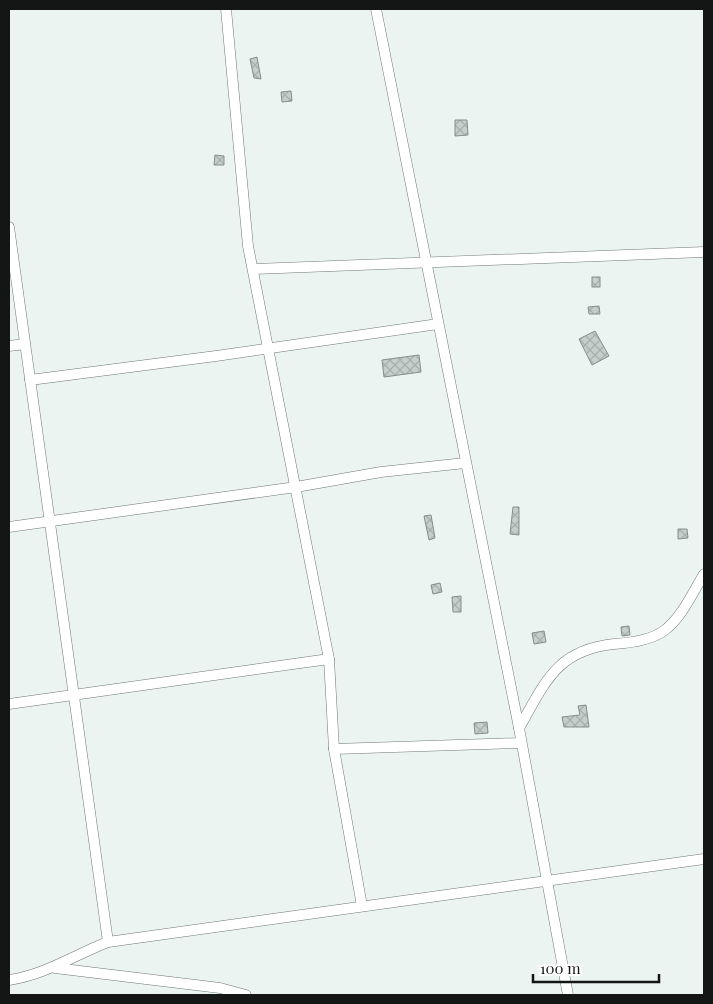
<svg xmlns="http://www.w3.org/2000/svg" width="713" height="1004" viewBox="0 0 713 1004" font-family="'Playfair Display',serif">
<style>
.building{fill:url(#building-cross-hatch);stroke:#868e8b}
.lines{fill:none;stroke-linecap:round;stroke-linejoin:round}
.street-casing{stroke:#707875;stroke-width:11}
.street{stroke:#fff;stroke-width:10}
</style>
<defs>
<pattern id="building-cross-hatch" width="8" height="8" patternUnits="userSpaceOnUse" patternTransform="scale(1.25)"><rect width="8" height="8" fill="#c5cecb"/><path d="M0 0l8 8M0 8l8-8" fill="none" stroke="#a8b0ad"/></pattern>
</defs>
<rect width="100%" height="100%" fill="#ebf4f1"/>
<g class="building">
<polygon points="257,57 261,79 254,78 250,59"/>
<polygon points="291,91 292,101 282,102 281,92"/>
<polygon points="455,120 467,120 468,135 455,136"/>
<polygon points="215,155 224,156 224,165 214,165"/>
<rect x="592" y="277" width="8" height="10"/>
<polygon points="599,306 600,314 589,314 588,307"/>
<polygon points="595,331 609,356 592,365 579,339"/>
<polygon points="419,355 421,372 384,377 382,360"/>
<polygon points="513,507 519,507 519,535 510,534"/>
<polygon points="431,515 435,538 429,540 424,516"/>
<polygon points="678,529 687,529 688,538 678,539"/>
<polygon points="440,583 442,592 433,594 431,585"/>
<polygon points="461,596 461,612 453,612 452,597"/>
<polygon points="629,626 630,635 622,636 621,627"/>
<polygon points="544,631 546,642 534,644 532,633"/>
<polygon points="586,705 589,727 564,727 562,717 580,715 578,706"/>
<polygon points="487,722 488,733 475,734 474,723"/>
</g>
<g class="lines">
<g class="street-casing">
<g id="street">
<polyline points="226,9 248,246 329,659 334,749 362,906"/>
<polyline points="376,9 519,728 568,995"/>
<polyline points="9,227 108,942"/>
<polyline points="253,269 704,252"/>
<polyline points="9,346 25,344"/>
<polyline points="30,380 216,356 438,324"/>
<polyline points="9,527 296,487 381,472 465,463"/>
<polyline points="9,704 329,659"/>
<path d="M 519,728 C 545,683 556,650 614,644 C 630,643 652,640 665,630 C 682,617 693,592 704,574"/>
<polyline points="334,749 520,743"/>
<polyline points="55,968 220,988 246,995"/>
<path d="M 9,980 C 45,975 74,955 108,942 L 704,859"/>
</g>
</g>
<use href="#street" class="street"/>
</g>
<rect width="713" height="1004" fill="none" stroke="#131615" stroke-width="20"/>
<path d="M533 974v8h126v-8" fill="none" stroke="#131615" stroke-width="2.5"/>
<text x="540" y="974" font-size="15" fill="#131615" stroke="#ffffff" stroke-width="4" paint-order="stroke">100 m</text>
</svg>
